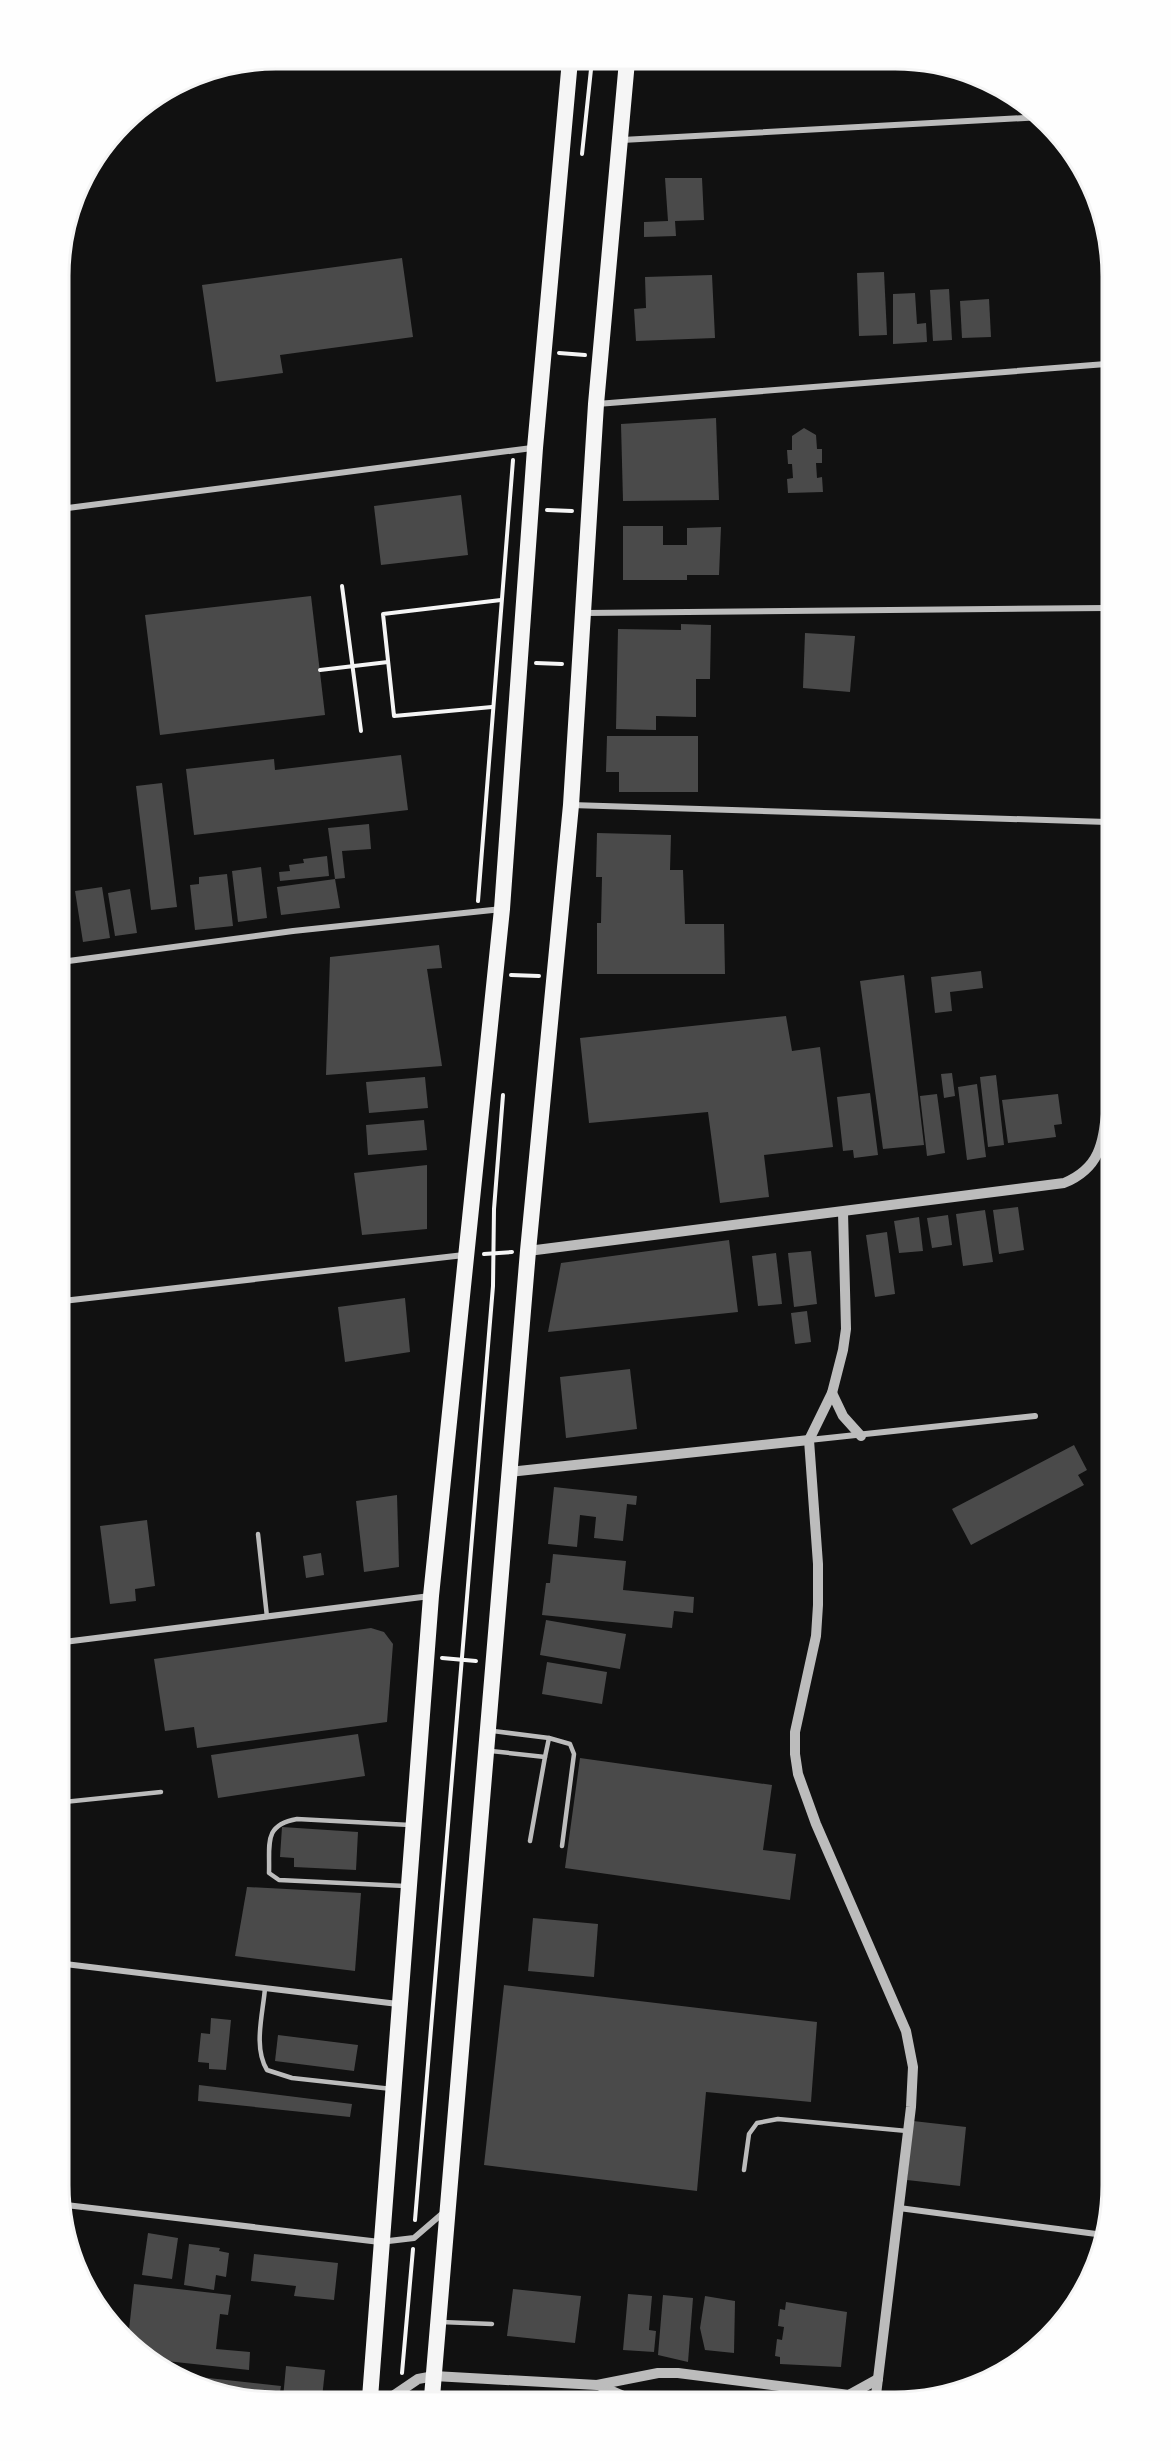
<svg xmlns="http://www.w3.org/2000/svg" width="1171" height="2461" viewBox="0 0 1171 2461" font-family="Signika,sans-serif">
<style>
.building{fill:#4a4a4a}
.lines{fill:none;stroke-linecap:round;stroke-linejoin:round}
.path{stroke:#f5f5f5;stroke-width:4}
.service{stroke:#bcbcbc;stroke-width:4.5}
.minor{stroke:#bcbcbc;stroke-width:6}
.tertiary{stroke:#bcbcbc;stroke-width:10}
.trunk{stroke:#f5f5f5;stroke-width:16}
.rim{fill:none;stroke:#f5f5f5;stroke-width:3}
</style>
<rect width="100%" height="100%" fill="#111"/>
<g class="building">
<polygon points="665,178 702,178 704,220 675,221 676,236 644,237 644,222 668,221"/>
<polygon points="402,258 413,337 280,355 283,373 216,382 202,285"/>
<polygon points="884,272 887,335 859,336 857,273"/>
<polygon points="712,275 715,338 636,341 634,309 646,308 645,277"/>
<polygon points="949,289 952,340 933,341 930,290"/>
<polygon points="915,293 917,324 926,323 927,342 893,344 893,294"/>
<polygon points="989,299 991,337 962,338 960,301"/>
<polygon points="716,418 719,500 623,501 621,424"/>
<polygon points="804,428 816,435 817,449 822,449 822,463 816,463 817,478 822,477 823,492 788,493 787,479 793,478 792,464 788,464 787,450 792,450 792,436"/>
<polygon points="461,495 468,555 381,565 374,506"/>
<polygon points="623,526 663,526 663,545 687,545 687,528 721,527 719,575 687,575 687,580 623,580"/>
<polygon points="311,596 325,715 160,735 145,615"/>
<polygon points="681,624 711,625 710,679 696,679 696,717 656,716 656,730 616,729 618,629 681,630"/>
<polygon points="805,633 855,636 850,692 803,688"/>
<polygon points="607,736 698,736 698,792 619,792 619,772 606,772"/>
<polygon points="401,755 408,810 194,835 186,769 274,759 275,770"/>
<polygon points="162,783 177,907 151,910 136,786"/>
<polygon points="369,824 371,849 342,851 345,878 335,879 328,828"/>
<polygon points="597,833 671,835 670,870 683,870 685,924 724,924 725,974 597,974 597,923 601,923 602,877 596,877"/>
<polygon points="327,856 329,876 280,881 279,872 290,871 289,865 304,863 303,859"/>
<polygon points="261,867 267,918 238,922 232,871"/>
<polygon points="227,874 233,926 195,930 190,885 199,884 199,877"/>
<polygon points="335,879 340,908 281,915 277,887"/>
<polygon points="102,887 110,938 83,942 75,891"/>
<polygon points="130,889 137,933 115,936 108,893"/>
<polygon points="439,945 442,968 427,969 442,1066 326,1075 330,957"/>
<polygon points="981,971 983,988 950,992 952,1011 935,1013 931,977"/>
<polygon points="904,975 924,1145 883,1149 860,981"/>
<polygon points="786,1016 792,1051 820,1047 833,1147 764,1155 769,1197 720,1203 708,1112 589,1123 580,1038"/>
<polygon points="952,1073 955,1096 944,1098 941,1074"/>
<polygon points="996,1075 1004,1145 988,1147 980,1077"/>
<polygon points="425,1077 428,1108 369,1113 366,1082"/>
<polygon points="977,1084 986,1157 967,1160 958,1087"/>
<polygon points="870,1093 878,1155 854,1158 853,1150 843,1151 837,1097"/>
<polygon points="937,1094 945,1153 927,1156 920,1096"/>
<polygon points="1058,1094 1062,1124 1054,1125 1056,1137 1008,1143 1002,1100"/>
<polygon points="424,1120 427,1150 368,1155 366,1125"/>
<polygon points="427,1165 427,1229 362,1235 354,1173"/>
<polygon points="1018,1207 1024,1250 999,1254 993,1210"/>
<polygon points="985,1210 993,1262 963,1266 956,1214"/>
<polygon points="948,1215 952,1245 932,1248 927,1218"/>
<polygon points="919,1217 923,1251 899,1253 894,1221"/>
<polygon points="887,1232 895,1294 875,1297 866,1235"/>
<polygon points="729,1240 738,1312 548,1332 561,1263"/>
<polygon points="811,1251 817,1304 794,1307 788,1253"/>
<polygon points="776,1253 782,1304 758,1306 752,1256"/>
<polygon points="405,1298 410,1352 345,1362 338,1307"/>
<polygon points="807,1311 811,1342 795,1344 791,1313"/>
<polygon points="630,1369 637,1429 566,1438 560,1377"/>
<polygon points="1074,1445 1087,1470 1078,1475 1084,1485 971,1545 952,1509"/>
<polygon points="554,1487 637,1496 636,1505 627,1504 623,1541 594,1538 596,1517 580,1515 577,1547 548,1544"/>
<polygon points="397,1495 399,1567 364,1572 356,1501"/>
<polygon points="147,1520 155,1586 135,1589 136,1601 110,1604 100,1526"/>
<polygon points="64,1540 66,1540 70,1568 64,1569"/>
<polygon points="321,1553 324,1575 306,1578 303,1556"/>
<polygon points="553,1554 626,1561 623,1590 694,1597 693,1613 674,1611 672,1628 542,1615 546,1583 550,1583"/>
<polygon points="546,1620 626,1634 620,1669 540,1655"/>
<polygon points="371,1628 384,1632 393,1644 387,1722 197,1748 194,1727 165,1731 154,1659"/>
<polygon points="547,1662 607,1672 602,1704 542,1694"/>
<polygon points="358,1734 365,1776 218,1798 211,1755"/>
<polygon points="580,1758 772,1785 763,1850 796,1854 790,1900 565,1868"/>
<polygon points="282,1827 358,1832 356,1870 294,1867 294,1858 280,1857"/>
<polygon points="247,1887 361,1893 355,1971 235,1956"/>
<polygon points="533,1918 598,1924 594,1977 528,1971"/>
<polygon points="504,1985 817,2022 811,2102 706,2092 697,2191 484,2165"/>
<polygon points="211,2018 231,2020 226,2070 209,2069 209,2063 198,2062 201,2033 210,2034"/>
<polygon points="278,2035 358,2045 354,2071 275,2061"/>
<polygon points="199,2085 352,2104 350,2117 198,2101"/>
<polygon points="913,2121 966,2127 960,2186 907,2180"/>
<polygon points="148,2233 178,2238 172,2279 142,2275"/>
<polygon points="189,2244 220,2248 219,2251 229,2253 226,2277 216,2275 214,2290 184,2285"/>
<polygon points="254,2254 338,2263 334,2300 294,2296 296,2286 251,2281"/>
<polygon points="134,2284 231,2295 228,2315 220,2314 216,2349 250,2352 249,2370 157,2360 136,2350 137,2340 128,2339"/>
<polygon points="513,2289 581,2296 575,2343 507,2336"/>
<polygon points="628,2294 652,2296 649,2330 656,2331 654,2352 623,2350"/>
<polygon points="663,2295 693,2298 688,2362 658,2355"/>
<polygon points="705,2296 735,2301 734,2353 705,2350 700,2328"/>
<polygon points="786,2302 847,2312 841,2367 780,2364 780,2357 775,2356 777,2339 782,2340 784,2327 778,2326 780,2309 785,2310"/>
<polygon points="286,2366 325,2370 322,2398 283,2398"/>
<polygon points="190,2376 281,2386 279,2398 234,2398"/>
</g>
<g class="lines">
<g class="path">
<polyline points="582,154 592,60"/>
<polyline points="559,353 585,355"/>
<polyline points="547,510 572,511"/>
<polyline points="342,586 361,731"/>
<polyline points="536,663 562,664"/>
<polyline points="320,670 388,662"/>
<polyline points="492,707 394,716 383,614 501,600"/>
<polyline points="478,901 513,460"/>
<polyline points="511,975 539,976"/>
<polyline points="484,1254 512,1252"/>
<polyline points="442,1658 476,1661"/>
<polyline points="415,2220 493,1286 494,1209 503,1095"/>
<polyline points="402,2373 413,2249"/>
</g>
<g class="service">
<polyline points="258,1534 267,1617"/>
<polyline points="493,1731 549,1738 545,1757"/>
<polyline points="549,1738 570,1744 574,1754 562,1846"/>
<polyline points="491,1751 545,1757 530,1841"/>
<polyline points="64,1802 161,1792"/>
<path d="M 405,1886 L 279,1880 L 269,1873 C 270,1844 263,1825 297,1819 L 410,1825"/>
<path d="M 265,1988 C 263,2014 253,2047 267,2070 L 292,2078 L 392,2089"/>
<polyline points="744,2170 749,2134 757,2123 778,2119 907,2131"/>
<polyline points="441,2322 492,2324"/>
</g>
<g class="minor">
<polyline points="622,140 1043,117"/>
<polyline points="597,404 1106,364"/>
<polyline points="60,509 532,448"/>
<polyline points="585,613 1106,608"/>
<polyline points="571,805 1107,822"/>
<polyline points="61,962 293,931 502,909"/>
<polyline points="63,1301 464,1255"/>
<polyline points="809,1440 1035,1416"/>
<polyline points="64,1642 430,1596"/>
<polyline points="65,1964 398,2004"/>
<polyline points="66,2205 380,2242 414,2238 443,2213"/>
<polyline points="899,2208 1104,2235"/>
</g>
<g class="tertiary">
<polyline points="843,1212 846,1329 843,1350 832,1393 809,1440 818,1564 818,1605 816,1636 795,1732 795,1754 798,1774 816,1824 906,2031 913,2067 911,2107 876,2395"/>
<path d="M 528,1251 L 1064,1183 C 1105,1166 1103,1136 1108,1097"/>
<polyline points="832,1393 843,1416 861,1436"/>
<polyline points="509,1472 809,1440"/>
<polyline points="598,2385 626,2397"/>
<polyline points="390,2398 418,2379 434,2376 597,2385 658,2373 678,2373 849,2395 878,2379"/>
</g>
<g class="trunk">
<polyline points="432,2397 528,1251 571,805 596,404 627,61"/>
<polyline points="370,2398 431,1596 502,909 535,448 570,60"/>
</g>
</g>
<path d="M0 0H1171V2461H0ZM276 69H895A207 207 0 0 1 1102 276V2185A207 207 0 0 1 895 2392H276A207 207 0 0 1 69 2185V276A207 207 0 0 1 276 69Z" fill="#fefefe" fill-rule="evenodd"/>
<path class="rim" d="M276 69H895A207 207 0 0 1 1102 276V2185A207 207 0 0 1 895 2392H276A207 207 0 0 1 69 2185V276A207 207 0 0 1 276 69Z"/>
</svg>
